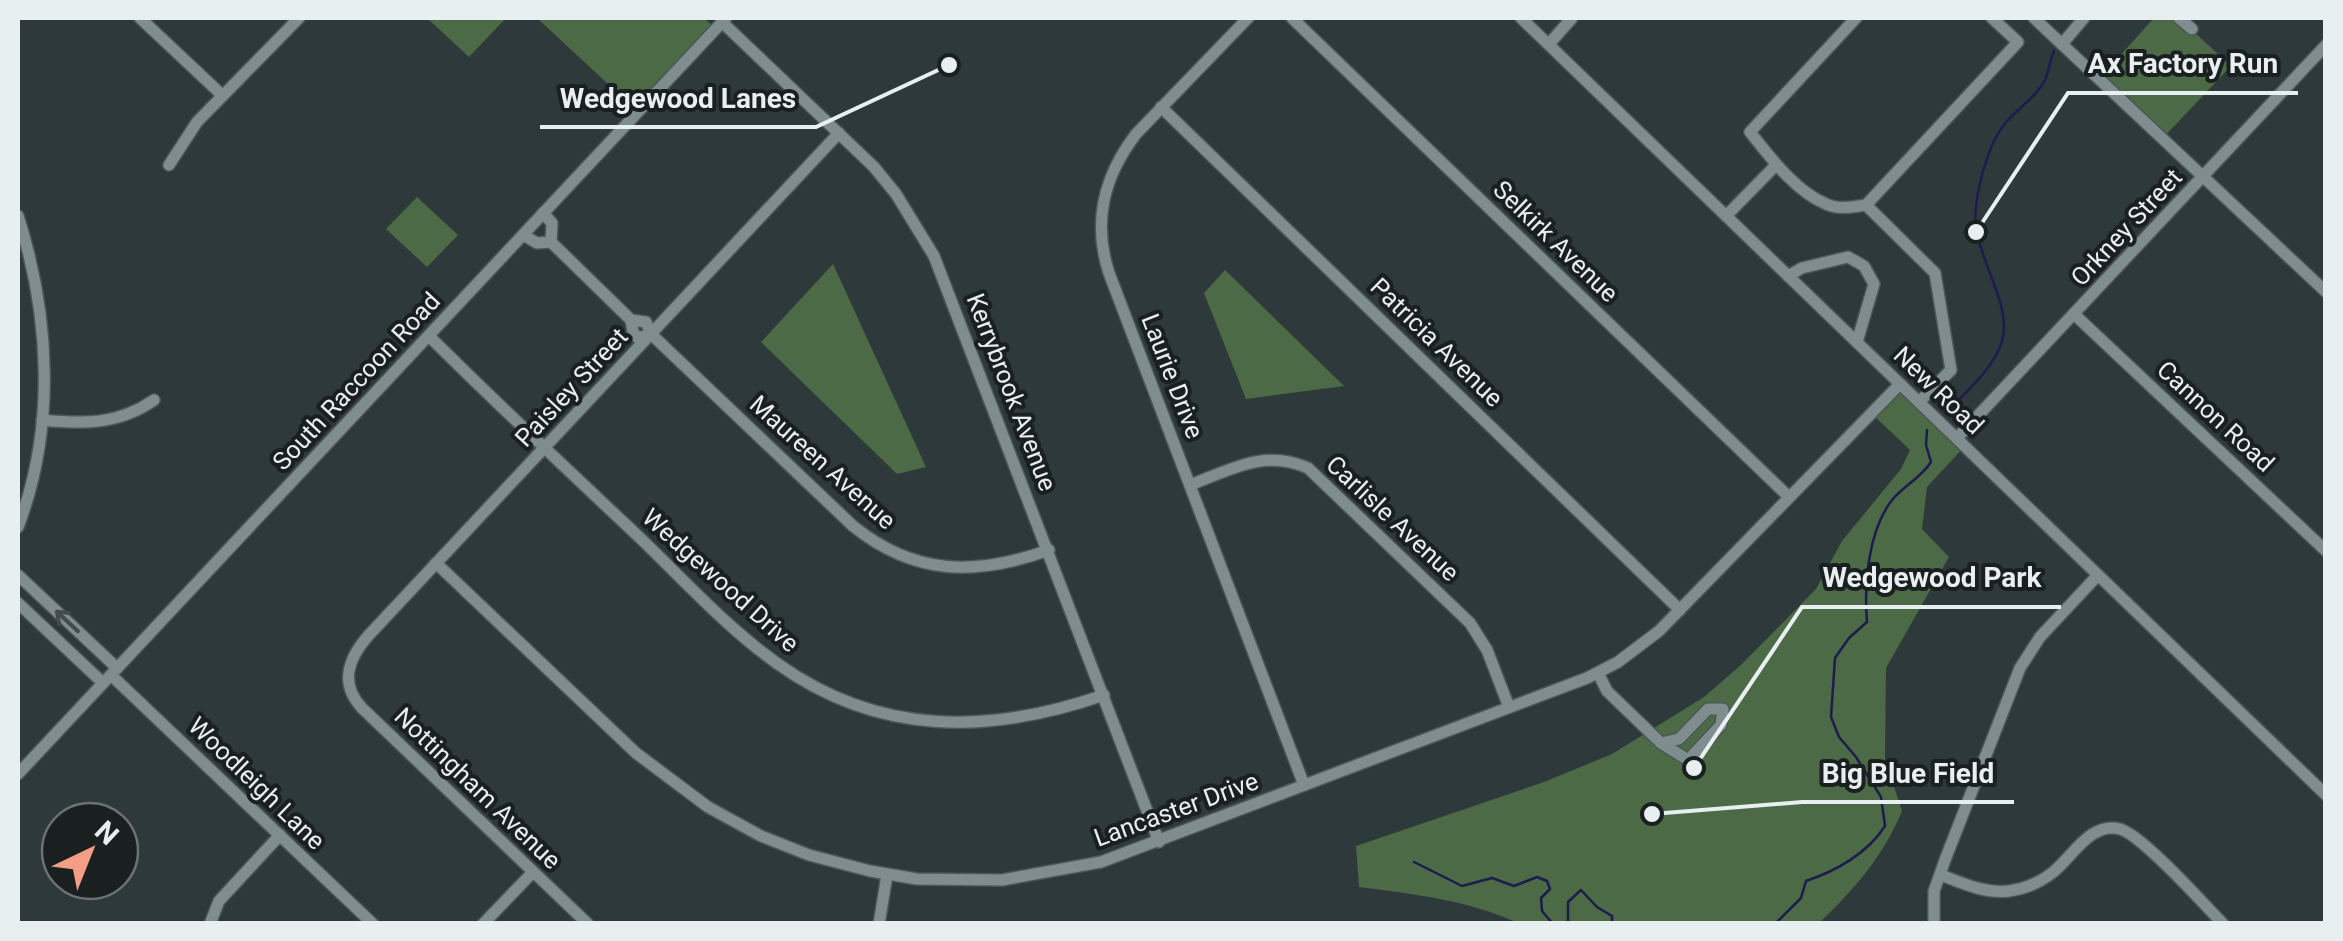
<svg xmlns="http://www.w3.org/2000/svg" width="2343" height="941" viewBox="0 0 2343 941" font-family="Roboto,sans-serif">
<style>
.green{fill:#4b6a45}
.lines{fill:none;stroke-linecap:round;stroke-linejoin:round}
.stream{stroke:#1e1c4f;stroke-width:2.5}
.minor-casing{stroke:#4d5658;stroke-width:14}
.minor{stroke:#808d8f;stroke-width:11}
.oneway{stroke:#434b4c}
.labels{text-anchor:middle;stroke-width:8;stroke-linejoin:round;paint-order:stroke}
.street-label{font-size:25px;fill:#e8eff1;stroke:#1a1f20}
.leader{fill:none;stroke:#e8eff1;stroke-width:4}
.callout-dot{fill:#e8eff1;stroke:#1a1f20;stroke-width:4}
.callout-label{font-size:28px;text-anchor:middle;font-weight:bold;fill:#e8eff1;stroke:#1a1f20;stroke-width:8;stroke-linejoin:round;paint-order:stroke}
</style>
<rect width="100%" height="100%" fill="#2e393b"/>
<g class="green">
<polygon points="427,18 506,18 469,57"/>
<polygon points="537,18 704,18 716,29 638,112"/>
<polygon points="2154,18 2179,18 2231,66 2162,139 2099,79"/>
<polygon points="417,197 458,235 427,267 386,229"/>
<polygon points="833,264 926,467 897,474 761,342"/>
<polygon points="1225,270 1344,386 1246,399 1204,293"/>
<path d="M 1900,384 L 1965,446 L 1927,487 L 1922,529 L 1949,557 L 1886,668 L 1885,759 L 1902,811 C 1884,855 1854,890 1819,923 L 1518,923 C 1468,900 1412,894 1359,887 L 1356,846 L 1544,782 L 1612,754 L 1704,697 L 1741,665 L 1816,589 L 1842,541 L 1901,469 L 1910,450 L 1871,413 Z"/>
</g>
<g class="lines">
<g class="stream">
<path d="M 1951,408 C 1969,389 1995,366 2002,341 C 2014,302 1970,253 1976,206 C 1979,182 1988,146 2003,126 C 2015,110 2036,98 2045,80 C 2049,71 2050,60 2054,51"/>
<polyline points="1414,862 1462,886 1492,878 1514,886 1537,877 1547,881 1550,889 1541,898 1542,911 1553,924"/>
<polyline points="1568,924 1568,902 1581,890 1597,907 1612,916 1612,924"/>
<path d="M 1775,924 L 1801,898 L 1806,881 C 1836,871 1868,853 1885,826 L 1881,797 L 1856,757 L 1839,737 L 1831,717 L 1835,658 L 1849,638 L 1867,622 C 1864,584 1868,531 1892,500 C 1904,485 1920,479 1931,462 L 1926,445 L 1927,430"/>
</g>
<g class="minor-casing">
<g id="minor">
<polyline points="140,18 222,95"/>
<path d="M 1248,18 L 1136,134 C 1104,176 1092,221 1109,273 L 1304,785"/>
<polyline points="1292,18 1789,497"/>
<polyline points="1521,18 2326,795"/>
<path d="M 1856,18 L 1750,132 C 1770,157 1795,191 1826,204 C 1838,210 1853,207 1866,205 L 1935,273 L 1951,370 L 1919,402"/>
<polyline points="2034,18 2326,292"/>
<polyline points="2179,18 2192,29"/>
<polyline points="722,22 874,167 896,194 934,256 1159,842"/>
<polyline points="1549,44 1572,18"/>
<polyline points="2062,44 2084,18"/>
<polyline points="1161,107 1680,610"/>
<polyline points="169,165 197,122 299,18"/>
<polyline points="1866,205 2018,42 1992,18"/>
<polyline points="543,213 552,223 551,242"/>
<path d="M 18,216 C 50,316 56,427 18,527"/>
<polyline points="1726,216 1776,165"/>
<path d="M 523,235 L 537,243 L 551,242 L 631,320 L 646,322 L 651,334 L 853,526 C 915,576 976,576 1049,550"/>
<polyline points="1788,276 1802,268 1848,257 1864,266 1874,284 1857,342"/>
<polyline points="2075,315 2326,551"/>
<polyline points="631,320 633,332 638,338 651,334"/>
<path d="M 429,336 C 497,404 568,470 638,536 C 683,579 727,628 778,664 C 880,737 991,734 1104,695"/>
<path d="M 42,420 C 84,424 118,425 154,400"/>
<polyline points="1957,438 2326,45"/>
<path d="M 1190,485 C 1232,469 1264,449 1308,468 L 1470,623 L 1487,650 L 1509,707"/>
<polyline points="436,563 636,753 708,807 761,836 809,855 870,871 917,879 1002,880 1101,862 1587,678 1618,662 1659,631 1900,384"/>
<polyline points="18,575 117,668"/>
<polyline points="18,603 103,683"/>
<polyline points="1598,673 1607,691 1661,743"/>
<polyline points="111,675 373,924"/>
<polygon points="1708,709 1723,709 1721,725 1688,760 1661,743 1679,739"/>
<polyline points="18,774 726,18"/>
<path d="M 1941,875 C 1962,883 1985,894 2009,891 C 2024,889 2039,883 2052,873 C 2072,858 2090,821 2120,829 C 2142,835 2204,904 2223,924"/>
<polyline points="210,924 219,901 280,835"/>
<polyline points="483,924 533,872"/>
<path d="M 588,924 L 362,708 C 339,683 348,659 368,636 L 839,133"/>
<polyline points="879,924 887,875"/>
<polyline points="1934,924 1934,891 1945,860 2020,668 2040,637 2098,575"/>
</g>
</g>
<use href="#minor" class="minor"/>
</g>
<defs><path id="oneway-shaft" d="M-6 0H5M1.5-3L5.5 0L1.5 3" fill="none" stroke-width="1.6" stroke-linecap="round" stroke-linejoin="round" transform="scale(2.5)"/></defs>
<use class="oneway" href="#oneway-shaft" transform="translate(67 621) rotate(-137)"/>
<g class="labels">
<g class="street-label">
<text transform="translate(2126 227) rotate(-47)" y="9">Orkney Street</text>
<text transform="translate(1556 241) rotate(44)" y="9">Selkirk Avenue</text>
<text transform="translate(1437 342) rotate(44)" y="9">Patricia Avenue</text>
<text transform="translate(1173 376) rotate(69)" y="9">Laurie Drive</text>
<text transform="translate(356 381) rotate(-47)" y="9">South Raccoon Road</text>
<text transform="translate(571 387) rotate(-47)" y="9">Paisley Street</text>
<text transform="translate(1939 390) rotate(44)" y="9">New Road</text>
<text transform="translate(1012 392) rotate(69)" y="9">Kerrybrook Avenue</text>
<text transform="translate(2216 416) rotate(43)" y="9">Cannon Road</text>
<text transform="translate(823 462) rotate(42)" y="9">Maureen Avenue</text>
<text transform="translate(1393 518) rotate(43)" y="9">Carlisle Avenue</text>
<text transform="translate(721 580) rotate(42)" y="9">Wedgewood Drive</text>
<text transform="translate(257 783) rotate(44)" y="9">Woodleigh Lane</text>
<text transform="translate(478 788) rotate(44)" y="9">Nottingham Avenue</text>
<text transform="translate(1176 809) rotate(-20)" y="9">Lancaster Drive</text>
</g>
</g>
<path class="leader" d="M1976 232L2068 93H2298M949 65L816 127H540M1694 768L1802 607H2061M1652 814L1802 802H2014"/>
<g class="callout-dot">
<circle cx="1976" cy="232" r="10"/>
<circle cx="949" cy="65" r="10"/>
<circle cx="1694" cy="768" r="10"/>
<circle cx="1652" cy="814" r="10"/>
</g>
<g class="callout-label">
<text x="2183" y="73">Ax Factory Run</text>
<text x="678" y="108">Wedgewood Lanes</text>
<text x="1932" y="587">Wedgewood Park</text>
<text x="1908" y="783">Big Blue Field</text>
</g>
<rect width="2343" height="941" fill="none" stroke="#e8eff1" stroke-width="40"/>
<g transform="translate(90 851) rotate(43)"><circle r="48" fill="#1a1f20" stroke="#6c7274" stroke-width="2.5"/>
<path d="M0-8L18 38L0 25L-18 38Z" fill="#f49e87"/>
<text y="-15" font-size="28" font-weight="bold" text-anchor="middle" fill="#e8eff1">N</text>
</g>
</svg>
